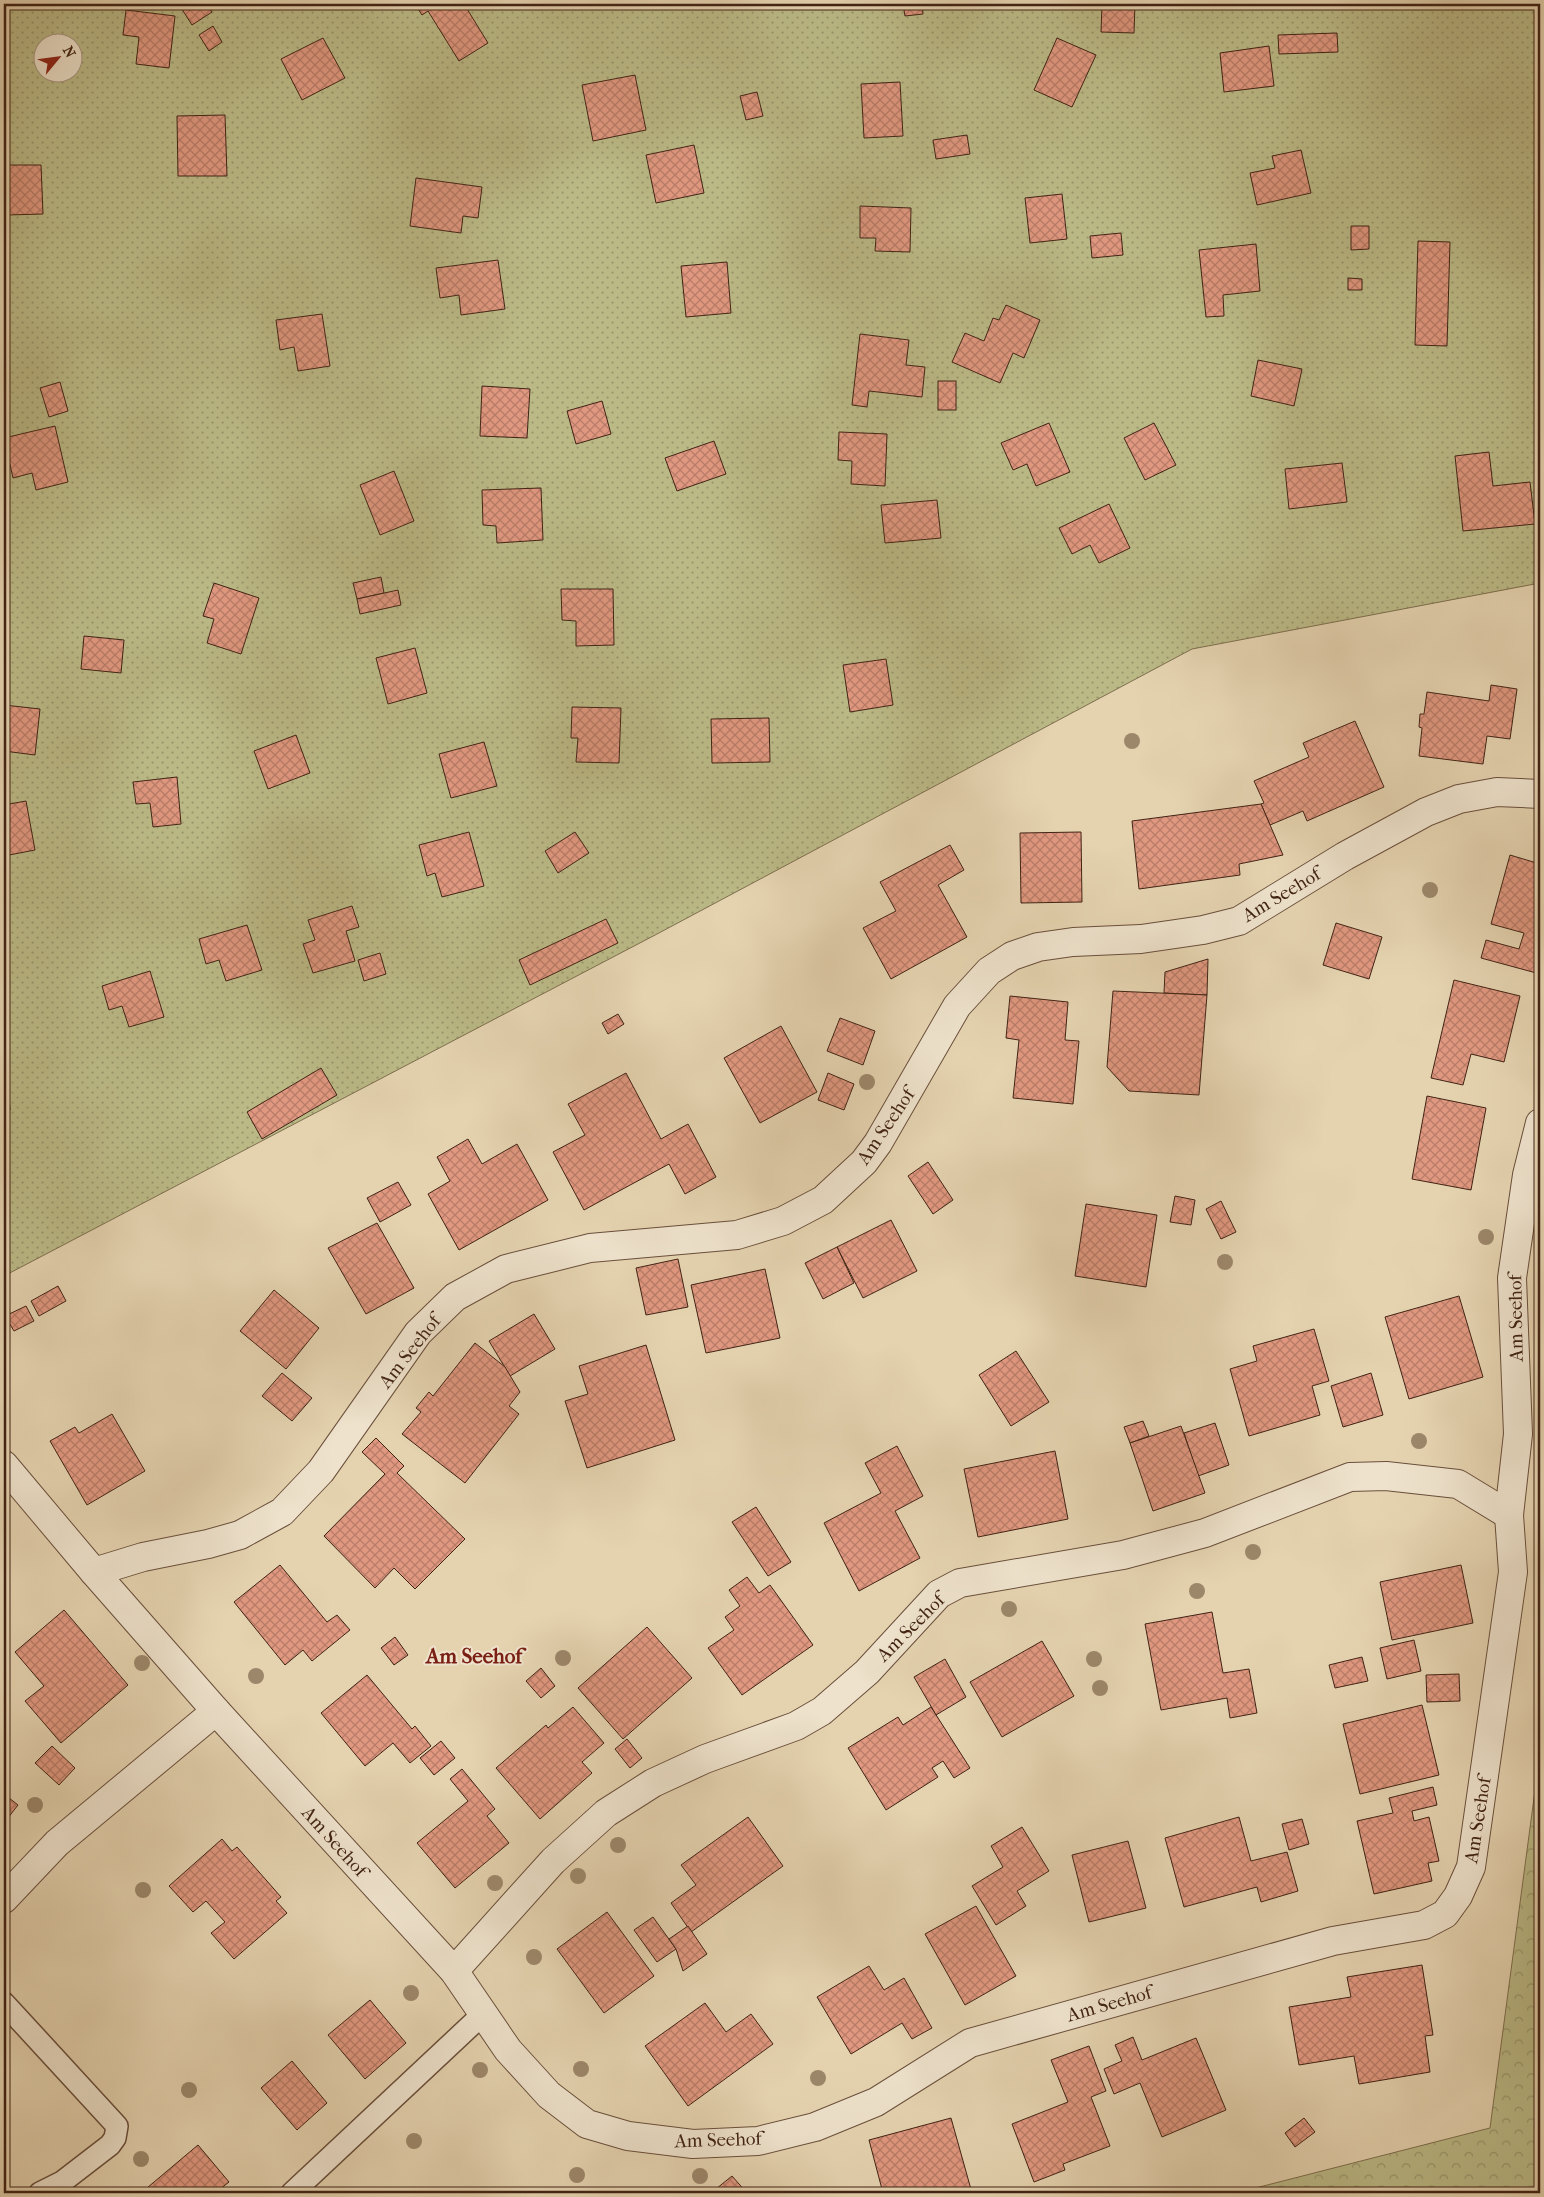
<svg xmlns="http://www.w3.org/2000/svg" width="1544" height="2197" viewBox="0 0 1544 2197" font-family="'IM FELL French Canon',serif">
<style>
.grass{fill:url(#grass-dots);stroke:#7e6e4e;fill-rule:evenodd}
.forest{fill:url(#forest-crowns);stroke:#7e6e4e}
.building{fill:url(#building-cross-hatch);stroke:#412314}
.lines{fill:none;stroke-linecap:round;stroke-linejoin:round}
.service-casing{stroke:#6a4f3b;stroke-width:24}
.minor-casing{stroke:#6a4f3b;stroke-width:30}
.service{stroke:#eee2cc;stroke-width:21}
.minor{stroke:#eee2cc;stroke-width:28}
.tree{fill:#9c876a}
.labels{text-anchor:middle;stroke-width:4;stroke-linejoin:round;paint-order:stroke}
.street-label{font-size:19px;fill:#412314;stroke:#eee2cc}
.quarter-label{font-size:21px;font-weight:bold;fill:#7a1f14;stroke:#eee2cc}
</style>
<defs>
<pattern id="grass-dots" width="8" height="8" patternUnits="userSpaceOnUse" patternTransform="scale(1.25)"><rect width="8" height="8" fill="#bbba87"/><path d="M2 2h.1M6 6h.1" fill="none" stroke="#9a976d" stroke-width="1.8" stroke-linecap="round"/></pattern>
<pattern id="forest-crowns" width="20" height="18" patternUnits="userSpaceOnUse" patternTransform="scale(1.25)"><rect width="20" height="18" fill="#bbba87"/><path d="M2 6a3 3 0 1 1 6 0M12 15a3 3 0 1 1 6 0" fill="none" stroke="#9a976d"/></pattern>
<pattern id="building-cross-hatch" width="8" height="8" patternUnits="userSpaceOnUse" patternTransform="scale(1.25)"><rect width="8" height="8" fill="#e19880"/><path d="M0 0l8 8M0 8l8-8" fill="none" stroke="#b87c68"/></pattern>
</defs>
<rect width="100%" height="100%" fill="#e5d3b0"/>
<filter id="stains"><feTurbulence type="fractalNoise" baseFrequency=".004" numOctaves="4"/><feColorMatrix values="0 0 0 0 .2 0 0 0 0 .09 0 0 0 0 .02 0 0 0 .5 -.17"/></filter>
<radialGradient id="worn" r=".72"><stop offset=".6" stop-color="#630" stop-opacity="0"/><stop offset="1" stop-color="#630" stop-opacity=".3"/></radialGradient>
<path class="grass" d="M 4,4 L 1540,4 L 1540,583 L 1192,649 L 657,934 L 4,1276 ZM 42,42 L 72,42 L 72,72 L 42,72 Z"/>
<polygon class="forest" points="1540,1753 1540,2193 1236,2193 1490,2128"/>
<g class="building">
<polygon points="183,4 207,4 212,12 192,25 180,6"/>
<polygon points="415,4 464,4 488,43 459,61 428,11 422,15"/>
<polygon points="903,4 922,4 923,14 905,16"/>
<polygon points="1102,4 1135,4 1134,33 1101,32"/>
<polygon points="126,10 175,16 169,68 136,64 139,37 123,35"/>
<polygon points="213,26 222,42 209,51 199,35"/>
<polygon points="1337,33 1338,52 1279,54 1278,35"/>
<polygon points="323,38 345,78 302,100 281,59"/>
<polygon points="1057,38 1096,55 1072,107 1034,90"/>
<polygon points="1269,46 1274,86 1224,92 1220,53"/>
<polygon points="635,75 646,130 593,141 582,85"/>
<polygon points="900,82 903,136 864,138 861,84"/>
<polygon points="757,92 763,116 746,120 740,96"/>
<polygon points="225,115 227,176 178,176 177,116"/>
<polygon points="967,135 970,154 936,159 933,140"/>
<polygon points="694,145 704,193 656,203 646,155"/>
<polygon points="1301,150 1311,193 1257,205 1250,173 1275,168 1272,156"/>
<polygon points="4,165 41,165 43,214 7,215"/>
<polygon points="416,178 482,187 478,218 463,216 461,233 410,226"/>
<polygon points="1062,194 1067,239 1030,243 1025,198"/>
<polygon points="860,206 911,208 910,252 875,251 876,238 860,238"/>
<polygon points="1351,226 1369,226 1369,249 1351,250"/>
<polygon points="1121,233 1123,255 1092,258 1090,236"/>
<polygon points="1418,241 1450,242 1447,346 1415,345"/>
<polygon points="1256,244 1260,291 1223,295 1224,316 1206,317 1199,250"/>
<polygon points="498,260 505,309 461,315 459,295 440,298 436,268"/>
<polygon points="727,262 731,313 686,317 681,266"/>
<polygon points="1348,278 1362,279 1362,290 1348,290"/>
<polygon points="1006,305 1040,320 1024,358 1013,353 1000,383 952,362 965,333 984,341 993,318 999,320"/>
<polygon points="322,314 330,366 298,371 294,347 280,350 276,320"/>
<polygon points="860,334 909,340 906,365 925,367 922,397 869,391 867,407 852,405"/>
<polygon points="1258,360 1302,369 1294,406 1251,396"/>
<rect x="938" y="381" width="18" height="29"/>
<polygon points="60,382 68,411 49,417 40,388"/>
<polygon points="482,386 530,389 527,438 480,436"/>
<polygon points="602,401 611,434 576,444 567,411"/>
<polygon points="1049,423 1070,472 1036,486 1027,464 1013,470 1001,443"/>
<polygon points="1154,423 1176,465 1145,480 1124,438"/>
<polygon points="55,426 68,482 36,490 32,473 13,478 4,438"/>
<polygon points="839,432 887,434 885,486 851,484 852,461 838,460"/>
<polygon points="714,441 726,474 677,491 665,458"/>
<polygon points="1489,452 1493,486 1530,482 1535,524 1463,531 1455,456"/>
<polygon points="1342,463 1347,502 1289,509 1285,469"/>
<polygon points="394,471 414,521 380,535 360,485"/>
<polygon points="541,488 543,540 497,543 496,526 483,525 482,490"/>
<polygon points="937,500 941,538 885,543 881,505"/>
<polygon points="1109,504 1130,548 1099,563 1090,545 1072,554 1059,528"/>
<polygon points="381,577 384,593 357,599 353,583"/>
<polygon points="214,583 259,598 241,654 207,643 214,619 203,616"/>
<polygon points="561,589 613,589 614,645 576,646 576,621 562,620"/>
<polygon points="398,590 401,605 360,614 357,599"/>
<polygon points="84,636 124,640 121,673 81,669"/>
<polygon points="415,648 427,693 388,704 376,658"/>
<polygon points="886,659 893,705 850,712 843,665"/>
<polygon points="1491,685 1517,689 1510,739 1487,736 1483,764 1419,756 1422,728 1419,727 1420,714 1424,714 1427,692 1489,701"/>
<polygon points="4,705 40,709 35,755 4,751 6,731 4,731"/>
<polygon points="572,707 621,708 619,763 576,762 578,738 571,738"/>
<polygon points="769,718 770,762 712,763 711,719"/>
<polygon points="1355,721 1384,787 1307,821 1303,811 1270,825 1261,804 1264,803 1254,781 1309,757 1303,743"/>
<polygon points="296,735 310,773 268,789 254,751"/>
<polygon points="484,742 497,786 451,798 439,754"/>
<polygon points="177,777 181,824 153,827 150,803 136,804 133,782"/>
<polygon points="26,801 35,850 4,856 4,805"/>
<polygon points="1261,804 1283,855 1239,864 1240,875 1139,889 1132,821"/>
<polygon points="469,832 484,886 442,897 435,873 427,876 419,845"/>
<polygon points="575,832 589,853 558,873 545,851"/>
<polygon points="1081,832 1082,902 1021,903 1020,833"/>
<polygon points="950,845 964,870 938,885 967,937 891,979 863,928 896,911 880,882"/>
<polygon points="1510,855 1540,864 1540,974 1481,958 1486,940 1519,949 1524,933 1491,924"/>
<polygon points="352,906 359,927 346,931 355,961 313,973 303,944 315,940 308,920"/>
<polygon points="606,919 618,943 530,985 519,960"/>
<polygon points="1336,923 1382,937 1369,979 1323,965"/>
<polygon points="247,925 262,970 226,981 219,960 206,964 199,939"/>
<polygon points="380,953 386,974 364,981 358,960"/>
<polygon points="1208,959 1207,995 1164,993 1165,972"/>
<polygon points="150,971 164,1017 129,1027 122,1006 109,1010 102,986"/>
<polygon points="1454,980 1520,996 1504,1062 1471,1054 1463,1085 1431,1078"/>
<polygon points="1113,991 1207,995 1199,1095 1129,1091 1107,1067"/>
<polygon points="1010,996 1068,1002 1065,1040 1079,1041 1073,1104 1013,1098 1019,1040 1006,1038"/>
<polygon points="618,1014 624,1024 608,1034 602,1023"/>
<polygon points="840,1018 875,1031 863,1065 827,1051"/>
<polygon points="781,1026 817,1092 760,1123 724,1058"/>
<polygon points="4,1056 6,1056 10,1110 4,1111"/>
<polygon points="321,1068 337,1095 262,1139 247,1112"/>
<polygon points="626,1073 661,1139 688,1124 716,1177 685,1194 669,1164 584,1210 553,1152 585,1135 568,1104"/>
<polygon points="828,1073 854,1084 844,1110 818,1100"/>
<polygon points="1427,1096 1486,1108 1471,1190 1412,1179"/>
<polygon points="468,1139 482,1164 517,1144 548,1200 459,1250 428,1194 450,1181 437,1157"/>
<polygon points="928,1162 953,1200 933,1214 908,1176"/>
<polygon points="398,1182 411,1205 380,1222 367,1198"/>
<polygon points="1175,1196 1195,1200 1191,1225 1170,1222"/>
<polygon points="1221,1201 1236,1232 1221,1239 1206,1209"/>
<polygon points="1086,1204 1157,1215 1146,1287 1075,1276"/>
<polygon points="891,1220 917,1271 863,1298 837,1247"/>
<polygon points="377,1223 414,1288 366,1314 328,1248"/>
<polygon points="837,1247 854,1283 823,1299 805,1263"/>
<polygon points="678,1259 688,1307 646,1315 636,1268"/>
<polygon points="765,1269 780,1338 706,1353 691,1285"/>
<polygon points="58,1286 66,1301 39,1316 31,1301"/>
<polygon points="274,1290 319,1328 286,1369 240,1331"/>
<polygon points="1459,1296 1483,1377 1409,1399 1385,1317"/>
<polygon points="26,1306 34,1321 14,1331 5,1316"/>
<polygon points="534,1314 555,1349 510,1376 489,1341"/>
<polygon points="1314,1329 1329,1381 1312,1386 1320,1415 1249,1436 1230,1369 1257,1361 1253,1346"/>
<polygon points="475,1343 505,1367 520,1392 509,1406 519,1414 465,1483 402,1434 421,1412 416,1408 429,1392 433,1396"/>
<polygon points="646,1345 675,1440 587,1468 565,1401 588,1394 579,1366"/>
<polygon points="1016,1351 1049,1402 1011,1426 979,1375"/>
<polygon points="282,1373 312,1398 292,1421 262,1396"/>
<polygon points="1371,1373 1383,1415 1343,1427 1331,1386"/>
<polygon points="112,1414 145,1471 87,1505 50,1441 75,1427 79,1433"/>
<polygon points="1143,1421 1149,1436 1130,1443 1124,1427"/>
<polygon points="1215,1423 1229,1465 1198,1476 1184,1433"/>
<polygon points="1181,1426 1205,1493 1153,1511 1130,1443"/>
<polygon points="376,1438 404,1466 397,1473 465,1539 415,1589 394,1568 375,1588 324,1536 385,1474 362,1452"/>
<polygon points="897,1446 923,1496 895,1511 920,1558 859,1591 824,1523 881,1493 865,1463"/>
<polygon points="1055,1451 1068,1519 978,1537 964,1469"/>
<polygon points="756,1507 791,1562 768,1576 732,1522"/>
<polygon points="280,1565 327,1622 337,1615 350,1630 312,1661 303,1650 285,1665 234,1602"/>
<polygon points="1461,1565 1473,1623 1392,1640 1380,1582"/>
<polygon points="747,1577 759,1593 770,1585 813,1645 742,1695 708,1648 734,1630 725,1617 740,1606 729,1590"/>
<polygon points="64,1610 128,1685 61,1743 25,1701 44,1686 15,1652"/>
<polygon points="1212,1612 1223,1673 1249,1669 1257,1713 1230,1718 1227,1698 1161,1710 1145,1624"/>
<polygon points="647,1627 692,1678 623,1739 578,1688"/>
<polygon points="395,1637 408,1655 394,1665 381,1648"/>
<polygon points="1414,1640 1421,1671 1387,1679 1380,1648"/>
<polygon points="1042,1641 1074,1696 1002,1737 970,1682"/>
<polygon points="1362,1657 1368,1681 1335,1688 1329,1665"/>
<polygon points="945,1659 966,1697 936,1715 914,1677"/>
<polygon points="541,1668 555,1686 541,1698 526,1681"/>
<polygon points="1459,1674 1460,1701 1427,1702 1426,1675"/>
<polygon points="367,1675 412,1729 415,1726 431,1746 410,1763 393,1743 365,1766 321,1713"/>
<polygon points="1422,1705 1439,1775 1360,1794 1343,1724"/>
<polygon points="573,1707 604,1743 582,1762 592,1773 540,1819 496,1768 546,1725 548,1728"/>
<polygon points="931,1707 970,1768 954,1778 943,1761 932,1768 938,1777 886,1810 848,1748 898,1717 903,1725"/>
<polygon points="627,1739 642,1758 630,1768 615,1749"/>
<polygon points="441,1741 455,1758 434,1775 420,1758"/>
<polygon points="52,1746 75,1768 59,1785 35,1763"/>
<polygon points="462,1769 495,1809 487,1816 509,1843 455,1888 417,1843 468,1801 450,1779"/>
<polygon points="1433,1787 1437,1805 1412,1811 1414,1821 1429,1817 1439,1861 1428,1863 1432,1881 1374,1894 1357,1821 1393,1813 1389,1798"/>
<polygon points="4,1794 18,1805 4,1823"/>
<polygon points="748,1817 783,1866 691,1932 671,1903 696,1885 681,1865"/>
<polygon points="1239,1817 1251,1861 1287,1852 1298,1891 1261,1902 1257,1887 1184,1907 1165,1838"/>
<polygon points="1302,1819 1309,1844 1289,1850 1282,1824"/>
<polygon points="1022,1827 1049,1871 1017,1891 1026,1906 996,1925 972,1886 1003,1867 991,1846"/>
<polygon points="222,1839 232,1851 237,1847 281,1897 276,1901 287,1913 234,1959 211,1933 225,1922 206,1901 193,1912 169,1886"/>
<polygon points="1128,1841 1146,1908 1089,1922 1072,1855"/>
<polygon points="976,1906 1016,1976 965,2005 925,1934"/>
<polygon points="607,1912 654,1976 604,2013 557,1949"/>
<polygon points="653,1917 676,1949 657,1962 634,1930"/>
<polygon points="688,1926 707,1954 683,1971 676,1949 669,1939"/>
<polygon points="1422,1965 1433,2035 1425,2036 1430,2072 1359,2084 1354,2056 1299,2065 1289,2007 1351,1997 1347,1977"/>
<polygon points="869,1966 884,1990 904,1978 932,2028 912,2039 902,2023 851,2054 817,1997"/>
<polygon points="370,2000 406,2043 365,2079 328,2035"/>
<polygon points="705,2003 726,2032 751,2014 773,2044 688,2106 645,2046"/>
<polygon points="1133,2037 1142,2060 1196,2038 1226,2110 1162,2137 1140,2083 1114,2094 1104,2069 1122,2061 1115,2045"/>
<polygon points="1089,2046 1106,2091 1091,2097 1110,2146 1063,2164 1065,2170 1034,2182 1012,2124 1068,2102 1051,2060"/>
<polygon points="292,2061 327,2103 297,2130 261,2088"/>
<polygon points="951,2118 972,2193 883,2193 869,2140"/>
<polygon points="1304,2118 1315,2132 1295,2147 1285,2133"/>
<polygon points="198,2145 229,2182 215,2193 141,2193"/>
<polygon points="732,2176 747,2193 711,2193"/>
</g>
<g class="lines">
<g class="service-casing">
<g id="service">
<polyline points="4,2003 117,2126 115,2138 110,2145 62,2182 40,2193"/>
<polyline points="292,2193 483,2014"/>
</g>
</g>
<g class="minor-casing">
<g id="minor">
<polyline points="4,1465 94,1572 216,1711 454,1971 508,2050 549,2095 587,2124 628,2136 693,2144 758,2141 815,2127 876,2102 970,2043 1333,1941 1424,1925 1445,1914 1458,1896 1471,1867 1513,1572 1509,1515 1518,1434 1512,1278 1527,1175 1540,1123"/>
<polyline points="94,1572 143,1557 208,1544 240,1535 282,1512 321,1471 418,1333 455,1297 506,1269 590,1248 737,1235 783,1221 823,1200 864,1162 878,1143 957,1006 989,971 1012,956 1038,947 1073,942 1141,939 1203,930 1239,921 1345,856 1426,812 1459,799 1497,792 1540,794"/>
<polyline points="4,1899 57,1843 216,1711"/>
<polyline points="454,1971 553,1861 606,1813 653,1783 705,1759 796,1726 822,1711 867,1672 939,1594 960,1583 1123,1555 1205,1533 1350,1477 1386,1476 1458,1484 1509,1515"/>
</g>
</g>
<use href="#service" class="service"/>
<use href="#minor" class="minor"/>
</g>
<g class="tree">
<circle cx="1132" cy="741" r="8"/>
<circle cx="1430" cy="890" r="8"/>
<circle cx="867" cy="1082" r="8"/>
<circle cx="1486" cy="1237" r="8"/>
<circle cx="1225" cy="1262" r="8"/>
<circle cx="1419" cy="1441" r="8"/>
<circle cx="1253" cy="1552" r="8"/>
<circle cx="1197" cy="1591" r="8"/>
<circle cx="1009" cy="1609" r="8"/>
<circle cx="563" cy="1658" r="8"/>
<circle cx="1094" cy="1659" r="8"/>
<circle cx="142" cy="1663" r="8"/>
<circle cx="256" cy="1676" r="8"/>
<circle cx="1100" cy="1688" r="8"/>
<circle cx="35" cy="1805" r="8"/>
<circle cx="618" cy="1845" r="8"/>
<circle cx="578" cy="1876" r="8"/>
<circle cx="495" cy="1883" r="8"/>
<circle cx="143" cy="1890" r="8"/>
<circle cx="534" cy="1957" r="8"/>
<circle cx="411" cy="1993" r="8"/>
<circle cx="581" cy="2069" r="8"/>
<circle cx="480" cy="2070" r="8"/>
<circle cx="818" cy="2078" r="8"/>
<circle cx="189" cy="2090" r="8"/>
<circle cx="414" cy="2141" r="8"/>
<circle cx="141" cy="2159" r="8"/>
<circle cx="577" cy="2175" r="8"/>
<circle cx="700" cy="2176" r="8"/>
</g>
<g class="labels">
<g class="street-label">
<text transform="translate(1281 894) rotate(-31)" y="7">Am Seehof</text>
<text transform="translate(885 1126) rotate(-56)" y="7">Am Seehof</text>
<text transform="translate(1515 1318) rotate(-91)" y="7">Am Seehof</text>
<text transform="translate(409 1351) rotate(-52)" y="7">Am Seehof</text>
<text transform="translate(910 1627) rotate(-45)" y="7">Am Seehof</text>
<text transform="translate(1477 1820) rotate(-81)" y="7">Am Seehof</text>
<text transform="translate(335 1841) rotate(48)" y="7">Am Seehof</text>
<text transform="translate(1109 2003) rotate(-16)" y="7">Am Seehof</text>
<text transform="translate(718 2139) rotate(-2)" y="7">Am Seehof</text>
</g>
<g class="quarter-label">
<text x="474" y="1663">Am Seehof</text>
</g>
</g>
<rect width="1544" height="2197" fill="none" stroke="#e5d3b0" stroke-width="20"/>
<rect x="5" y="5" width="1534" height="2187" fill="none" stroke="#412314" stroke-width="2.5"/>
<rect x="10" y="10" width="1524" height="2177" fill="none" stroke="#412314"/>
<g transform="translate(58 58) rotate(61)"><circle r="24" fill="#eee2cc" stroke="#a99682"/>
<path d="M0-4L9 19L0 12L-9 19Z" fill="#8f2418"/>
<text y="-8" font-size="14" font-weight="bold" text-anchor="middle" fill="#412314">N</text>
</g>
<rect width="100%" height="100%" filter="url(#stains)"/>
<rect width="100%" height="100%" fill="url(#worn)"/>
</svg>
